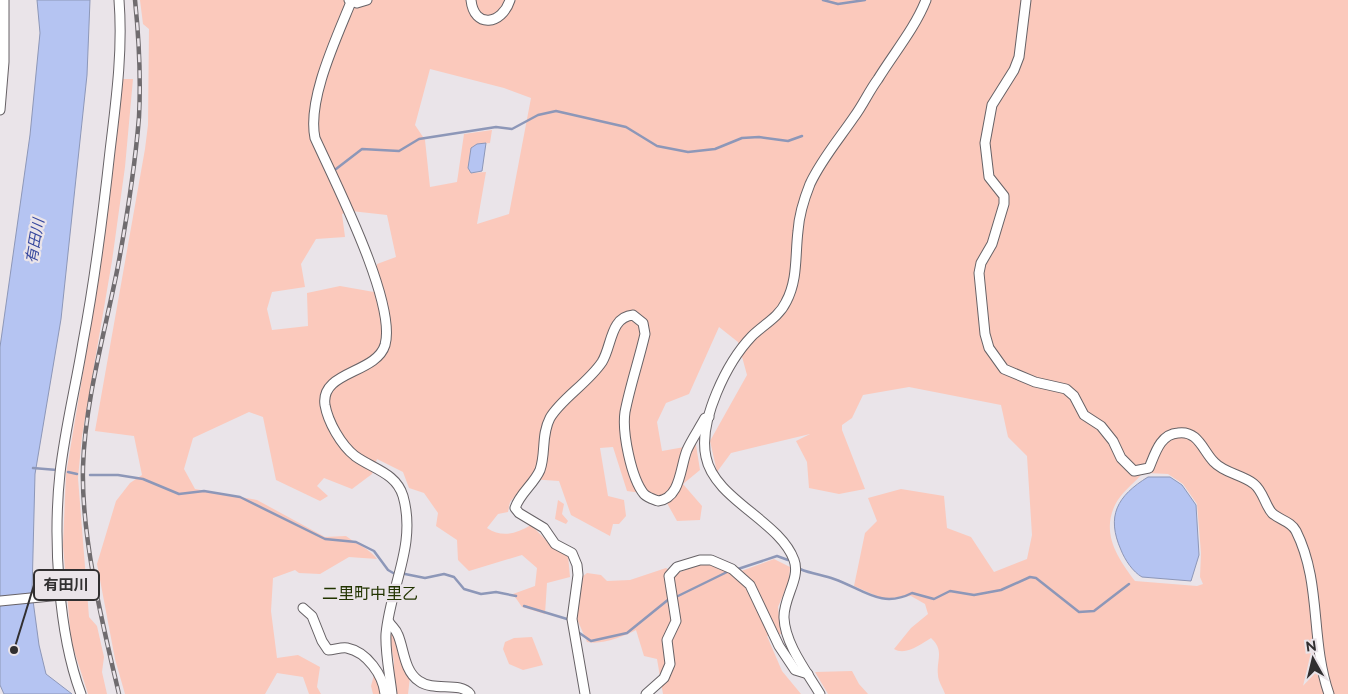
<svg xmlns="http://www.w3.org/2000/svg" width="1348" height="694" viewBox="0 0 1348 694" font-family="Raleway,'Noto Sans JP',sans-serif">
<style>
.green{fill:#fbc9bc;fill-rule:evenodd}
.water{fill:#b5c4f2;stroke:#8d97b8}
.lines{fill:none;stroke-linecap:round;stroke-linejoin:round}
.stream{stroke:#8d97b8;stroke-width:2.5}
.minor-casing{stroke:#676266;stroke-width:11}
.minor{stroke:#fff;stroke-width:9}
.rail-casing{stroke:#706c6f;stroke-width:4.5}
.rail{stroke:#eae4e9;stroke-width:2.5;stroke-dasharray:8;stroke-linecap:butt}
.labels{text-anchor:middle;stroke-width:4.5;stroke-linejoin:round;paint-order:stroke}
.water-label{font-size:15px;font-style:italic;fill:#36479e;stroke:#eae4e9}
.quarter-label{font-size:16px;fill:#223400;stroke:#eae4e9}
.leader{fill:none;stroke:#312f30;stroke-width:2}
.callout-dot{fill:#312f30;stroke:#eae4e9;stroke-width:2}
.callout{fill:#eae4e9;stroke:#312f30;stroke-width:2}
.callout-label{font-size:15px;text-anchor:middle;font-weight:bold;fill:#312f30}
</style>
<rect width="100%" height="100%" fill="#eae4e9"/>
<g class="green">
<path d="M 140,0 L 1348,0 L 1348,694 L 945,694 C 943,688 938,681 938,675 C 936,660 945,651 931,638 C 921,644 906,656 894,649 L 911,628 L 928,614 L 925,604 L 911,596 L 883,599 L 854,586 L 865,533 L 877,521 L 868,498 L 901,489 L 944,496 L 947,528 L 971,537 L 994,572 L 1027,559 L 1032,535 L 1027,456 L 1008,437 L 1001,405 L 909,387 L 863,395 L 852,418 L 842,425 L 842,430 L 865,489 L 839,494 L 809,488 L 807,462 L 796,441 L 810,434 L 731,453 L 717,472 L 710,441 L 747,375 L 738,342 L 719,327 L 689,394 L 666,403 L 657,422 L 662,451 L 696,445 L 700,470 L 683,484 L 702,506 L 700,520 L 677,521 L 663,496 L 627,491 L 613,447 L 600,448 L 608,496 L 624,500 L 626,516 L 619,524 L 613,524 L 610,536 L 571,515 L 559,481 L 530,479 L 510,502 L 508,512 L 498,514 L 487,528 C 502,538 516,534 531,525 L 554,548 L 568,555 L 570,577 L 547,583 L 545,614 L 522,607 L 513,594 L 535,586 L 537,568 L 522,555 L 469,571 L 458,560 L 457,540 L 436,526 L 438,513 L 424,493 L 409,488 L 403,472 L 377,459 L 372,474 L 352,489 L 324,478 L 317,486 L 328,496 L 320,501 L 276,480 L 263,417 L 249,412 L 193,438 L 184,469 L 195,489 L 257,500 L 325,537 L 346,536 C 356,544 369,548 377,559 L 349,557 L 320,574 L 299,573 L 295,570 L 273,578 L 271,611 L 277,658 L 298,655 L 320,667 L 317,687 L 321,694 L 309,694 L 303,677 L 277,673 L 265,694 L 125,694 L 115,659 L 97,564 L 116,501 L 130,483 L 142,475 L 134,436 L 95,431 L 145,149 L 148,125 L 149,29 L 143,24 ZM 430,69 L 504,88 L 531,98 L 509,214 L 477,224 L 486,172 L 471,173 L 468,168 L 477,144 L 490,143 L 492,130 L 464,134 L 457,182 L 430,187 L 425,140 L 415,125 ZM 351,211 L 387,215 L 396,257 L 377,264 L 374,292 L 340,286 L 307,293 L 308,326 L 272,330 L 267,309 L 272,292 L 305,287 L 301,264 L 316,239 L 345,237 L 342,214 ZM 1129,462 L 1147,473 L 1168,474 L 1183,484 L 1197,504 L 1201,553 L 1200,577 L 1203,584 L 1197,586 L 1135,581 C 1118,558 1101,534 1115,505 C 1120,494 1133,484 1141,475 L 1124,467 Z"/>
<polygon points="122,79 133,79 125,167 112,261 82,436 78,478 89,617 97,626 104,657 102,672 107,694 88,694 71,641 63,545 66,474 100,271"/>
<polygon points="558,500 564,504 562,514 568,521 566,524 555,519"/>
<path d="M 774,559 L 790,567 L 789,581 L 778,607 L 781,634 L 767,636 L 782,671 L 801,694 L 663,694 L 657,659 L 644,656 L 636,630 C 623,637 601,645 587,642 L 577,619 L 582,577 L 587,573 L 601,575 L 607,581 L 630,580 L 666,568 L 675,574 L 704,563 L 733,574 Z"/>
<polygon points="389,634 396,635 410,677 408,694 373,694 371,686 374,675 392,685 394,662"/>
<polygon points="532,637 543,665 523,670 509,664 503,649 505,642 514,638"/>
<polygon points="852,671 859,684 868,694 828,694 815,672"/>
</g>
<g class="water">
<polygon points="37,0 90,0 87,75 61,319 35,474 32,593 39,645 46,674 72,694 4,694 0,685 0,347 30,135 40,33"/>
<polygon points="486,143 482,171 471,173 468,168 471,148 477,144"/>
<path d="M 1148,477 L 1170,477 L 1182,485 L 1196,505 L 1199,555 L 1191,581 L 1142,577 C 1133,572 1125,560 1121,550 C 1106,516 1117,496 1148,477 Z"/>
</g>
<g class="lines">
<g class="stream">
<polyline points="823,0 838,4 865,0"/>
<polyline points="336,169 362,149 399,151 419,139 496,127 512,129 538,115 556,111 626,127 657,146 688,152 715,149 742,138 759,137 788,141 802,136"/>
<polyline points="33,468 57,470"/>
<polyline points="68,472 77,474"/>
<polyline points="90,475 118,475 143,479 179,494 204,491 240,497 325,539 356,542 374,551 388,570 395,574"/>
<polyline points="738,569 777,556 788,560"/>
<path d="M 800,569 C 812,574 823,575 834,579 C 863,589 881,609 912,593 L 934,599 L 950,591 L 974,595 L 1001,590 L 1030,577 L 1036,578 L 1079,612 L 1094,611 L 1129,584"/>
<polyline points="405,574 425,578 444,574 454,577 464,589 481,594 496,592 516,596"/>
<polyline points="678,596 727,572"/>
<polyline points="524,606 567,619"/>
<polyline points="578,632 591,641 627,633 669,599"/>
</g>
<g class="minor-casing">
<g id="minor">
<polyline points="349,0 357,3 367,0"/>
<path d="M 471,0 C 474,29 502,25 510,0"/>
<path d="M 1026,0 L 1019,57 L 1014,70 L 992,105 L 985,143 L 989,177 L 1004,196 L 1004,204 L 992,244 L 981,263 L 979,273 L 985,334 L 989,348 L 1004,369 L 1035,382 L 1066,389 L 1074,396 L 1084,415 L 1101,426 L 1113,441 L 1121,458 L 1134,471 L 1149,468 C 1155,454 1160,434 1178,433 C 1198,430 1203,451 1214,462 C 1224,473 1243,475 1254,484 C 1263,491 1265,505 1272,513 C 1279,520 1291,521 1296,531 C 1322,583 1310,640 1329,694"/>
<path d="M 351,2 C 336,39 307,100 315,138 C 334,180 397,303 385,345 C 376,374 320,371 325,405 C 328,422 341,445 355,456 C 373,469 396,473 403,496 C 417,545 390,587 386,634 C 385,653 390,675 392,694"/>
<polyline points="0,110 4,62 4,0"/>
<polyline points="0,601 61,595"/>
<path d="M 303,608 L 312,616 L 322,641 L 328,650 C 334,650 341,647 347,648 C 367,652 383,675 385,694"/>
<path d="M 389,622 C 392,627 396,629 398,635 C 404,649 404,671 419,681 C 434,692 460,681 470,694"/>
<path d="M 81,694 C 58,633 53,538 60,473 C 65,429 76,385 83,342 C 95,279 103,215 110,151 C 116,101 123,51 119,0"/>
<path d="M 585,694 L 572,619 L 578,575 L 577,565 L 572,553 L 555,544 L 544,528 L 519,513 L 515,508 C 520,493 534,484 540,470 C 546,453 541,435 550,418 C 561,399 588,383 602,362 C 612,346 610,317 633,315 L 643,323 L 645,334 C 639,360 630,386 625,412 C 622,432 631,478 644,494 C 648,498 653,499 658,501 C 681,498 680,467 687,450 C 692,439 699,429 705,418 L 709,417"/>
<polyline points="646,694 664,678 670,664 667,640 676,621 669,576 677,567 700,560 711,560 732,569 750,585 779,646 795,670 808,674"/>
<path d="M 820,694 C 807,672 785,644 784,618 C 783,598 801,578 794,560 C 780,521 714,499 706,457 C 698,421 727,362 752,336 C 763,325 779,317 786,302 C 798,280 795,255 798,231 C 799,216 804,199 810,184 C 821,160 839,139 854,117 C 863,105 869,91 878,79 C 894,53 915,28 926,0"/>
</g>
</g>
<use href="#minor" class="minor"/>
<g class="rail-casing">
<path id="rail" d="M 119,694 C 103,626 81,537 83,467 C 85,400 105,332 118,266 C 127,217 135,167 139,117 C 141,78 139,39 135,0"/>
</g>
<use href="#rail" class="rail"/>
</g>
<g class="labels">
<g class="water-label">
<text transform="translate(35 241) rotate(-80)" y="5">有田川</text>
</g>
<g class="quarter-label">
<text x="370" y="599">二里町中里乙</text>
</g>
</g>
<path class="leader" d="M14 650L34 585"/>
<circle class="callout-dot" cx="14" cy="650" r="5"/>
<rect class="callout" x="34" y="570" width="65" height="30" rx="5"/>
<g class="callout-label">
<text x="66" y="590">有田川</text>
</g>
<g transform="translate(1313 659) rotate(352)" stroke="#eae4e9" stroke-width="4" paint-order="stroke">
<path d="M0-4L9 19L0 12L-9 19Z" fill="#312f30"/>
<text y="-8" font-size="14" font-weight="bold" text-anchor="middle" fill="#312f30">N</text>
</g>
</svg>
